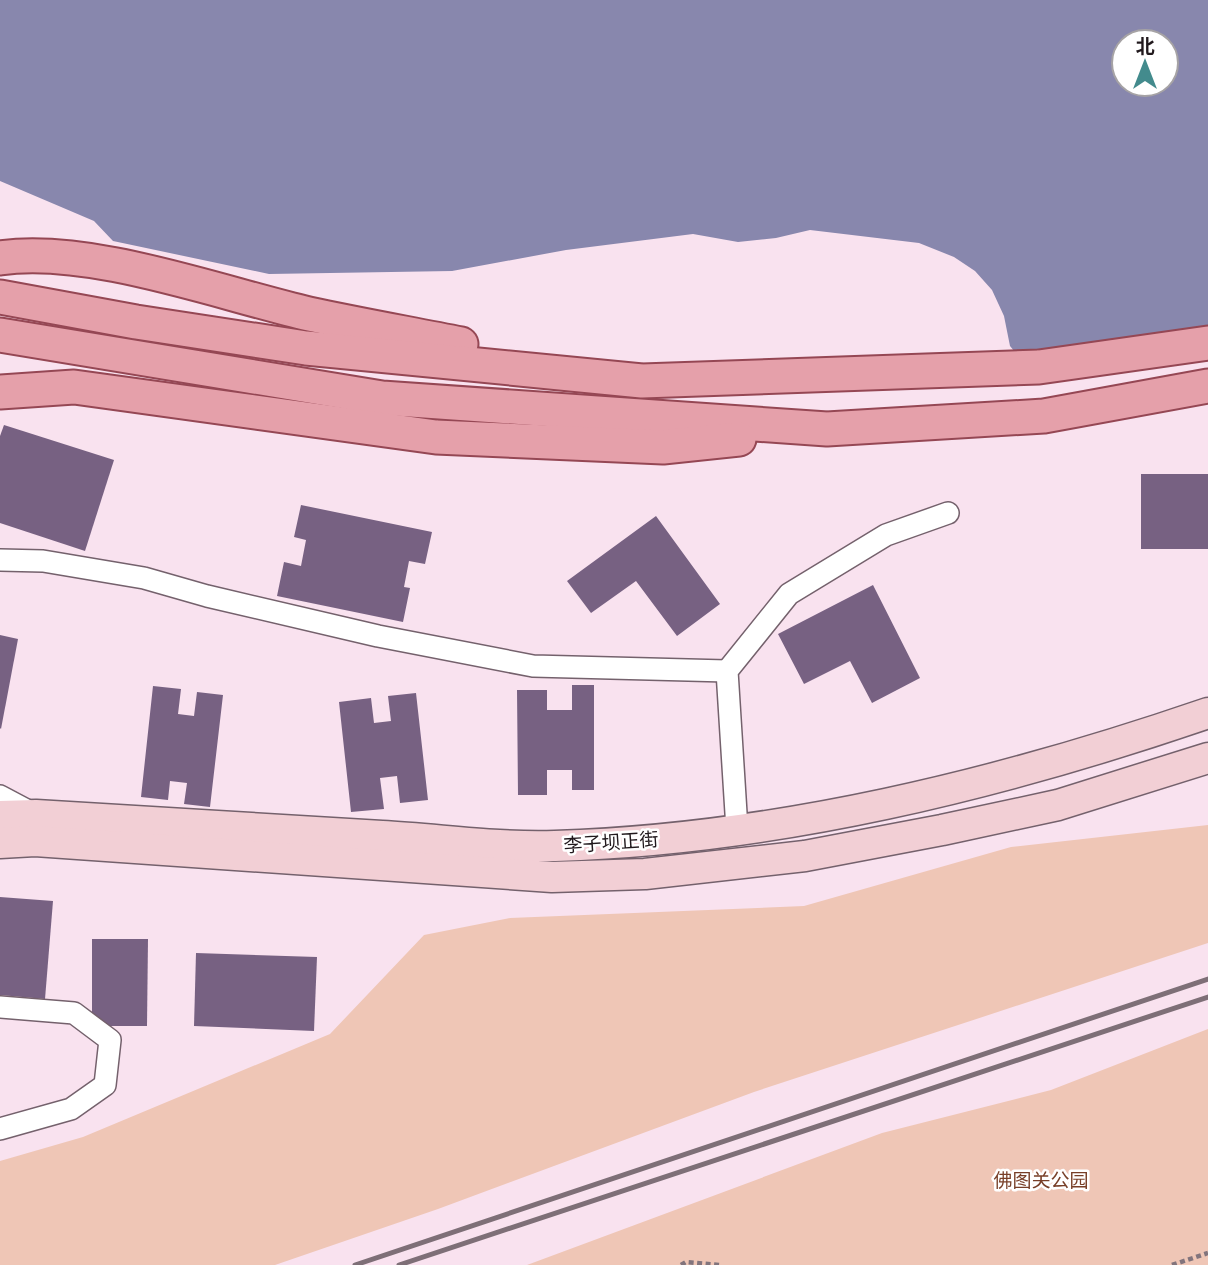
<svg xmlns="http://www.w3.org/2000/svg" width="1208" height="1265" viewBox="0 0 1208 1265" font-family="'Roboto Condensed','Noto Sans SC',sans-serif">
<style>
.green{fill:#efc6b6}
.water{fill:#8887ad;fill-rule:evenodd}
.building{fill:#776182}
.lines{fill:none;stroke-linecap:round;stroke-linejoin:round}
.minor-casing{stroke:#74616c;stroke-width:24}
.secondary-casing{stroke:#74616c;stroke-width:33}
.primary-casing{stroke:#954754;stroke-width:37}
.path{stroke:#82747c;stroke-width:4.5;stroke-dasharray:5 3.5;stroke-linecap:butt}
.minor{stroke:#fff;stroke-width:21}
.secondary{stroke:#f2cfd5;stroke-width:30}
.primary{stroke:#e5a0aa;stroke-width:33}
.rail{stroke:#7e6f77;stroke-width:5}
.labels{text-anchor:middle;stroke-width:5;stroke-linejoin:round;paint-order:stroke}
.street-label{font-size:19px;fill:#21191d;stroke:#fff}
.park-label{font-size:19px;fill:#783f28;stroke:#fff}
</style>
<rect width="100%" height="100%" fill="#f9e2ef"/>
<g class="green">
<polygon points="1208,825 1208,943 754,1092 438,1209 275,1265 0,1265 0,1161 83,1137 330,1034 424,935 510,918 804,906 1011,847"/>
<polygon points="1208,1029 1208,1265 527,1265 882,1133 1051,1090"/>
</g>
<path class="water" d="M 0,0 L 1208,0 L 1208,338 L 1036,378 L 1010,346 L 1004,316 L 992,290 L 975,271 L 954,257 L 919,243 L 810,230 L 776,238 L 738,242 L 693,234 L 566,250 L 452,271 L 269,274 L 113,241 L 94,221 L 0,181 ZM 1124,42 L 1166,42 L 1166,84 L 1124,84 Z"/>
<g class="building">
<polygon points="4,425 114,460 85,551 0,523 0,436"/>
<rect x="1141" y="474" width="67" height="75"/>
<polygon points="301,505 432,532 425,564 409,561 404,587 410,588 403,622 277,596 284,562 301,566 306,540 294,537"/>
<polygon points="656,516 720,604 677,636 636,581 591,613 567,581"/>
<polygon points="873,585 920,678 872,703 850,661 804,684 778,634"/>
<polygon points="0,635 18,639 1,729 0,728"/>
<polygon points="572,685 594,685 594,790 572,790 572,770 547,770 547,795 518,795 517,690 547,690 547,710 572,710"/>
<polygon points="153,686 181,689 178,714 194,716 197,692 223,695 210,807 184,804 187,783 170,781 168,800 141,797"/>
<polygon points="416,693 428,800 400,803 397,776 380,778 384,809 351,812 339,702 371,698 374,723 391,721 388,696"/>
<polygon points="0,897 53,901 45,999 0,995"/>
<polygon points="92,939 148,939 147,1026 92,1026"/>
<polygon points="196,953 317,957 314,1031 194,1026"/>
</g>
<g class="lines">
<g class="minor-casing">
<g id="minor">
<polyline points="0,560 43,561 144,578 207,596 378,636 533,666 727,671"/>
<polyline points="0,796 34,814"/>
<polyline points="737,829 727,671 789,594 886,535 948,513"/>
<polyline points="0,1007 74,1013 110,1040 105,1085 71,1109 0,1129"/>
</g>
</g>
<g class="secondary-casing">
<g id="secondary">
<path d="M 0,816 L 36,815 C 151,822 267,829 382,836 C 439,839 498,848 555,846 C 777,839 998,785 1208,713"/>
<polyline points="0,843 35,841 552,877 645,874 805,856 942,830 1058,805 1208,758"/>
</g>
</g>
<g class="primary-casing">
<g id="primary">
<path d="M 0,258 C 90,245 219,293 309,314 C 360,325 411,334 461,344"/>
<polyline points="0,297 136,322 306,348 642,381 1039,367 1208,343"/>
<polyline points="0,335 382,398 827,429 1044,416 1208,386"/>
<polyline points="0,392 74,387 436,437 663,447 739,439"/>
</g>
</g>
<g class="path">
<polyline points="681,1265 686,1262 719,1265"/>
<polyline points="1172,1265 1208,1253"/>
</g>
<use href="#minor" class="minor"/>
<use href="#secondary" class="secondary"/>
<use href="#primary" class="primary"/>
<g class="rail">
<polyline points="355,1265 1208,979"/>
<polyline points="399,1265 1208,997"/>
</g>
</g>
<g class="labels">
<g class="street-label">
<text transform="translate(611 842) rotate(-4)" y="7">李子坝正街</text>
</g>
<g class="park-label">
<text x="1041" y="1187">佛图关公园</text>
</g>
</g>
<g transform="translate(1145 63)"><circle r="33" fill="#ffffff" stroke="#a6a3a5" stroke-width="2"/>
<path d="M0-5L12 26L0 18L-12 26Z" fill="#438b8d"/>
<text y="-10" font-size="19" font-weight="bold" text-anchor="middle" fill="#21191d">北</text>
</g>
</svg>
